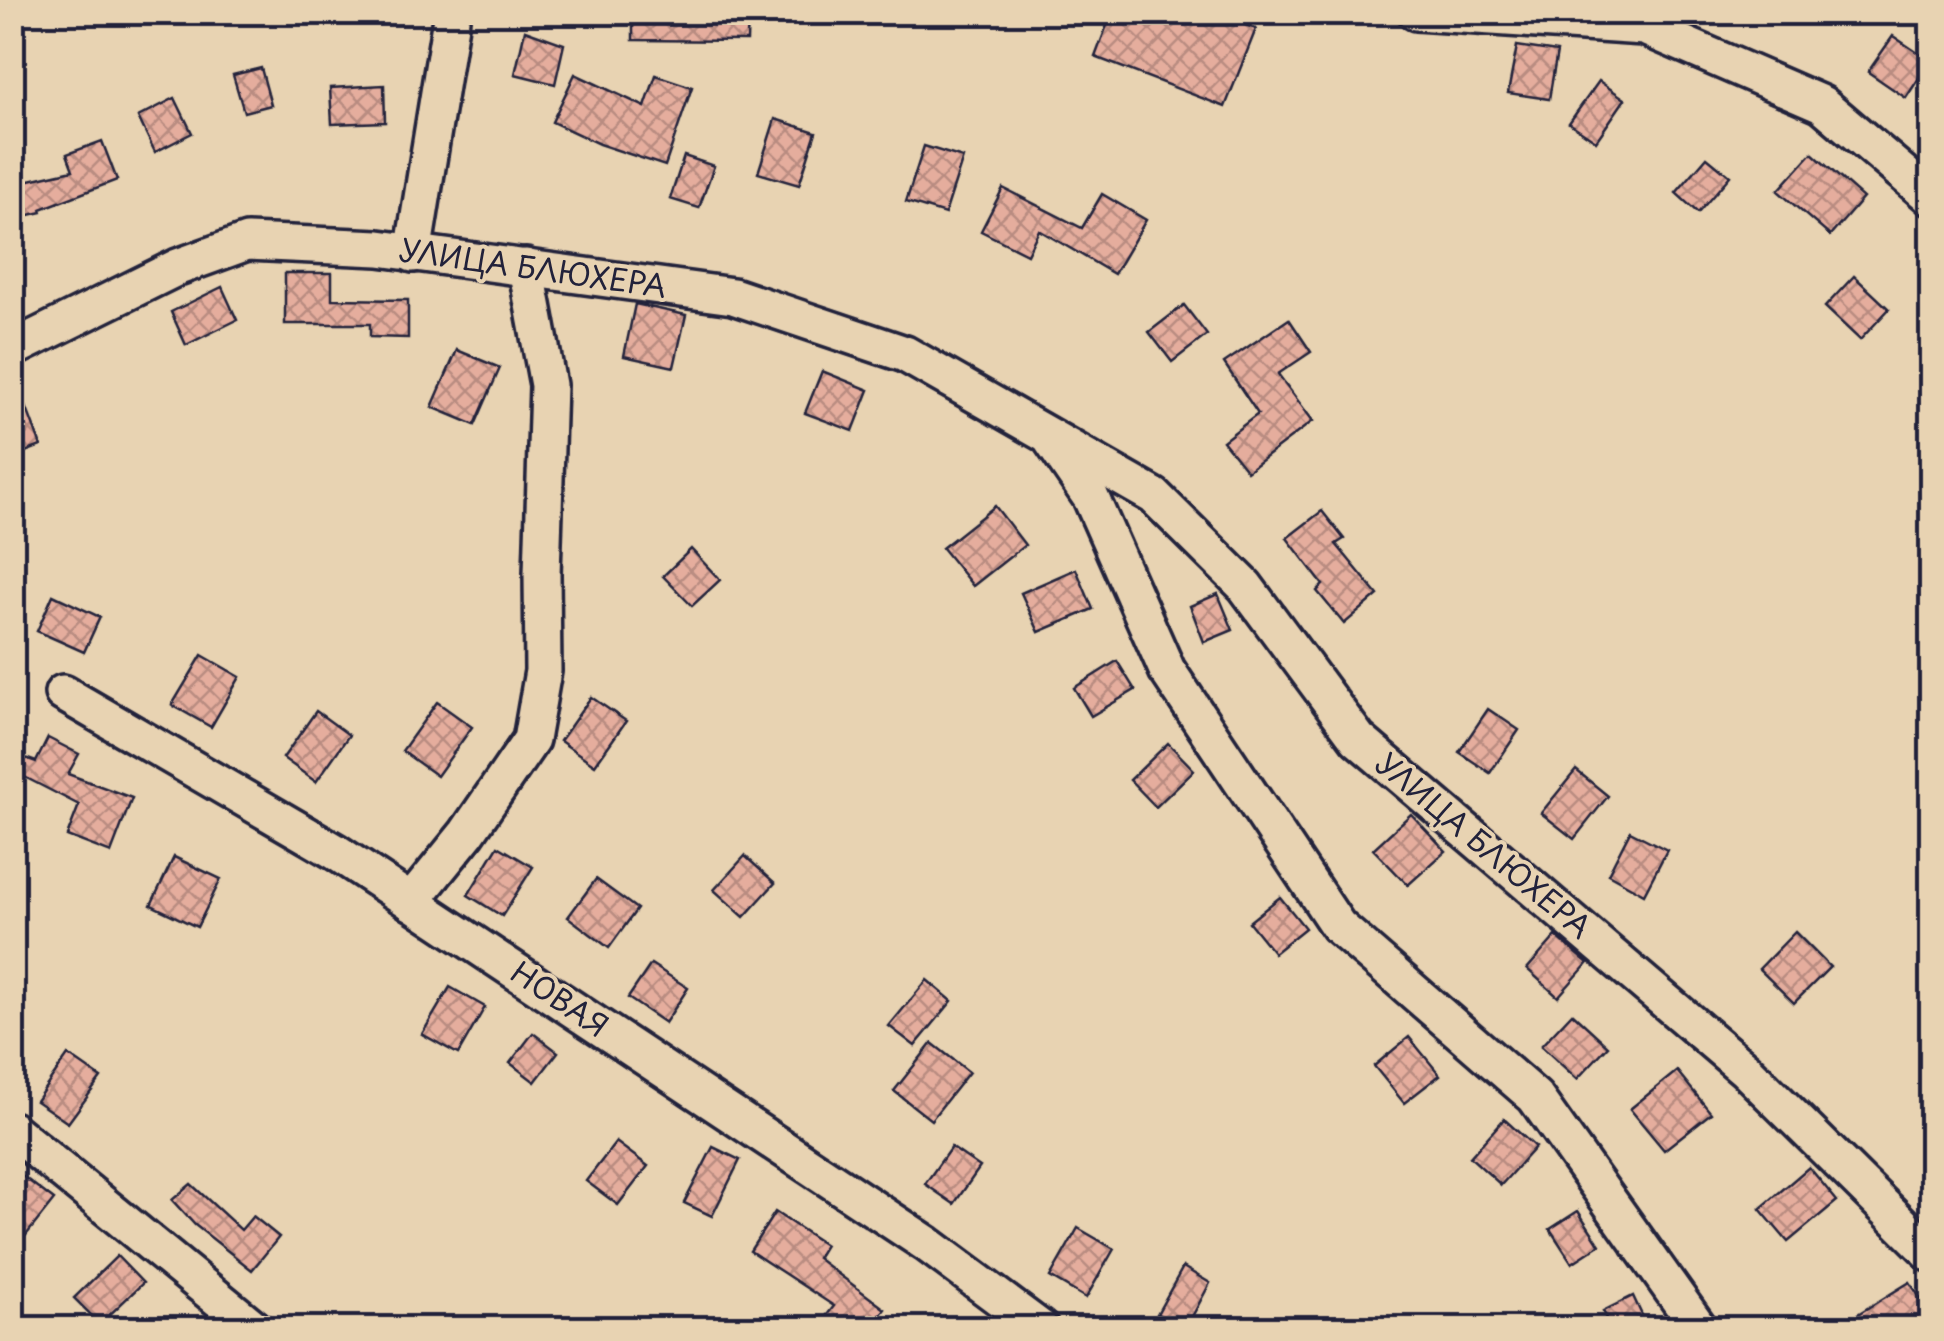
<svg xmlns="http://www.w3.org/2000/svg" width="1944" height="1341" viewBox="0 0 1944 1341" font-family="'Playpen Sans',sans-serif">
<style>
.building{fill:url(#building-cross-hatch);stroke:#22223b;stroke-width:2.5}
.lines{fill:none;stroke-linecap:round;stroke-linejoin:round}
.minor-casing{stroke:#22223b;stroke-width:42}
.minor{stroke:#e8d3b2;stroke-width:35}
.labels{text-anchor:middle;stroke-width:8;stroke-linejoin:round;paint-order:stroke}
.street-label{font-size:30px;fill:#22223b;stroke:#e8d3b2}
</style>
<defs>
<pattern id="building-cross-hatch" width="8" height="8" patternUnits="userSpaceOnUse" patternTransform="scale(2.5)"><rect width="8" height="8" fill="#e5ad9d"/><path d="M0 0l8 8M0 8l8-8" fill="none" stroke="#b98c81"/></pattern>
</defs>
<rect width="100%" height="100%" fill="#e8d3b2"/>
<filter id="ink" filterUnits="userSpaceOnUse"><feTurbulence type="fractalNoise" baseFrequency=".01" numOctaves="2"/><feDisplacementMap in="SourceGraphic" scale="20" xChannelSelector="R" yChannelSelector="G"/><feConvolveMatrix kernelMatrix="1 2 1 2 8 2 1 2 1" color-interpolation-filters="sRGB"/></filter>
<g filter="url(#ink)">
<g class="building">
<polygon points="633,12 748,12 747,41 633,40"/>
<polygon points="1112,12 1213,12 1256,29 1225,107 1095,57"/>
<polygon points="525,30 564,44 555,84 515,74"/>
<polygon points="1893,36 1930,61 1906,98 1868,72"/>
<polygon points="1517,46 1557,52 1549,99 1508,93"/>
<polygon points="261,68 271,105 244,112 233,75"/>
<polygon points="575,74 645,107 656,75 692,87 665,166 599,144 552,122"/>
<polygon points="1599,81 1625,99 1596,141 1569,123"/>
<polygon points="384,85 385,122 332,124 330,88"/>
<polygon points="175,98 192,133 155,152 138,117"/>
<polygon points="775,119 816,132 799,185 758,173"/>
<polygon points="102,141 117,180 41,209 42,212 12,219 12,184 73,170 67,154"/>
<polygon points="924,146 963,158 945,214 906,202"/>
<polygon points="1812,153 1863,198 1830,236 1778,191"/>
<polygon points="684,156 714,166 699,208 670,199"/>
<polygon points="1707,157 1730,176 1698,213 1676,193"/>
<polygon points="1003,188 1082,228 1102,194 1146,220 1114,274 1039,230 1027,254 981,231"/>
<polygon points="285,273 332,273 332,299 408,300 408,338 370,337 370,324 285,324"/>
<polygon points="1854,276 1889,309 1860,340 1825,307"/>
<polygon points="222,287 237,320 186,345 171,312"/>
<polygon points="635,304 686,315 674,367 624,356"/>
<polygon points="1184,305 1207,335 1172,362 1149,332"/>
<polygon points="1289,319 1311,352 1278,374 1313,421 1247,471 1223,441 1258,414 1224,363"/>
<polygon points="457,350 500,368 475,425 432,407"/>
<polygon points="822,371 869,390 853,431 805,413"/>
<polygon points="12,377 15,377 41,446 12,457"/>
<polygon points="995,506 1025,545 973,586 942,548"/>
<polygon points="1322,511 1344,539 1336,544 1378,595 1344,624 1317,591 1323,585 1287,538"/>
<polygon points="691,549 720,580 692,606 663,576"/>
<polygon points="1076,569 1093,609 1039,632 1021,593"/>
<polygon points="1218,594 1233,630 1204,642 1190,606"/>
<polygon points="53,595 100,617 84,652 37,631"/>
<polygon points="202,655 240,677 211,727 172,705"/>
<polygon points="1117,661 1135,690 1091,716 1074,688"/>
<polygon points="591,697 626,721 595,765 560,741"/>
<polygon points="437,702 472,727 437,776 402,751"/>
<polygon points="1488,709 1519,730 1490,773 1459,752"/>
<polygon points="316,711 349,735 316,782 283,758"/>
<polygon points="48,738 79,754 68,774 132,798 111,853 67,836 79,805 13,771 20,756 36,762"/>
<polygon points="1168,743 1194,770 1156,807 1130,780"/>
<polygon points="1576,770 1608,796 1574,839 1541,813"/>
<polygon points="1411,814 1446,851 1408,885 1373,849"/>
<polygon points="1630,831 1667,850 1644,894 1608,874"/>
<polygon points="498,846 533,867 502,916 468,895"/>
<polygon points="745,856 775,883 744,917 714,890"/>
<polygon points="174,857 221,879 197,927 151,905"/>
<polygon points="596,879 637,909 609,948 568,917"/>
<polygon points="1280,897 1305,928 1274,953 1249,922"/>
<polygon points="1795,932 1830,967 1794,1003 1759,969"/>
<polygon points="1556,936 1588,963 1558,997 1527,969"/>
<polygon points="651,964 688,988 665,1023 628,998"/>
<polygon points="927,980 952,1001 915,1046 889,1026"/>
<polygon points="450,987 485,1007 458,1054 422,1034"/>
<polygon points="1572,1013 1608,1046 1577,1079 1541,1046"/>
<polygon points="533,1033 558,1052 535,1082 510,1063"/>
<polygon points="1409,1037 1440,1075 1404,1103 1374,1066"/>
<polygon points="932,1043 969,1072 931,1120 894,1091"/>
<polygon points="68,1055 101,1078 68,1123 36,1101"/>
<polygon points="1677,1071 1711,1113 1664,1150 1630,1109"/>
<polygon points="1504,1119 1535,1147 1501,1185 1470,1157"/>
<polygon points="616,1142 648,1166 618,1205 586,1181"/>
<polygon points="713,1147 740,1160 712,1216 684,1203"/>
<polygon points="951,1147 980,1167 954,1204 925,1184"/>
<polygon points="1809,1167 1837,1201 1788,1242 1760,1209"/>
<polygon points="12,1168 54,1200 12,1253"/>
<polygon points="191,1184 241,1230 253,1216 279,1237 252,1270 195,1225 172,1200"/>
<polygon points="1578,1211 1600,1245 1572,1263 1550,1229"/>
<polygon points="775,1212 825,1245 817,1258 885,1309 870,1328 817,1328 834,1306 750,1251"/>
<polygon points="1078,1228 1114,1249 1086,1298 1050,1277"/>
<polygon points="117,1256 143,1283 100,1324 74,1298"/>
<polygon points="1183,1267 1210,1283 1186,1328 1157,1314"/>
<polygon points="1910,1282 1932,1317 1932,1328 1835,1328"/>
<polygon points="1633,1296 1648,1328 1612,1328 1603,1311"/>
</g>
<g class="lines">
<g class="minor-casing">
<g id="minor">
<polyline points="1416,12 1644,27 1822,104 1932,198"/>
<polyline points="413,254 452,12"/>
<polyline points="12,349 178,267 247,242 379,248 733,296 905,354 1154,496 1245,586 1358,739 1746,1070 1932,1254"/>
<polyline points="1052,441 1091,498 1167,670 1338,926 1535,1097 1699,1328"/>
<polyline points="63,693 336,852 927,1244 1040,1328"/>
<polyline points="411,902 467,833 531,740 543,671 542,574 548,385 526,267"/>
<polyline points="12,1130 254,1328"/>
</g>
</g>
<use href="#minor" class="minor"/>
</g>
</g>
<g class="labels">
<g class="street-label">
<text transform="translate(533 269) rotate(8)" y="10">УЛИЦА БЛЮХЕРА</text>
<text transform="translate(1483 846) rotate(40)" y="10">УЛИЦА БЛЮХЕРА</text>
<text transform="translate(559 1000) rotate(34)" y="10">НОВАЯ</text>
</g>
</g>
<rect width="1944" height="1341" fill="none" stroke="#e8d3b2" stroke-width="50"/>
<rect x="25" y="25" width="1894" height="1291" fill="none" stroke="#22223b" stroke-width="4" filter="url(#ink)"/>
</svg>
